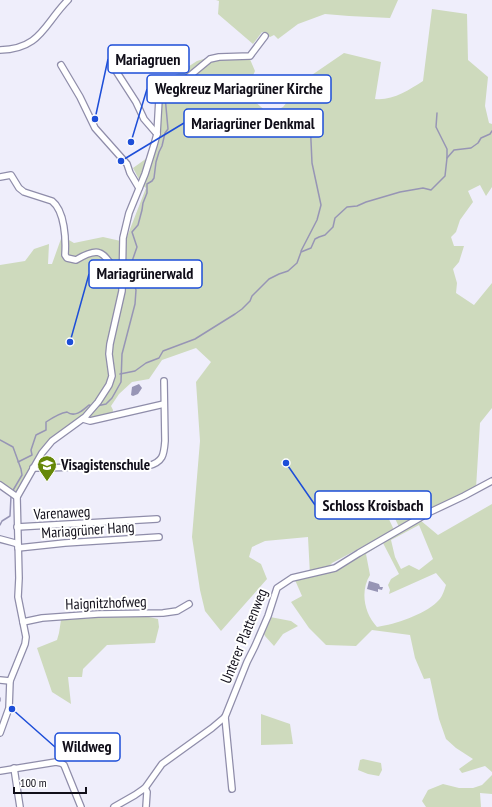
<svg xmlns="http://www.w3.org/2000/svg" width="492" height="807" viewBox="0 0 492 807" font-family="'PT Sans Narrow',sans-serif">
<style>
.green{fill:#cedabd;fill-rule:evenodd}
.water{fill:#9795b5}
.lines{fill:none;stroke-linecap:round;stroke-linejoin:round}
.stream{stroke:#9795b5;stroke-width:1.5}
.minor-casing{stroke:#8f8daa;stroke-width:8}
.minor{stroke:#fff;stroke-width:5.5}
.labels{text-anchor:middle;stroke-width:4;stroke-linejoin:round;paint-order:stroke}
.poi-label{font-size:15px;font-weight:bold;fill:#100e19;stroke:#fff;text-anchor:start}
.street-label{font-size:15px;fill:#100e19;stroke:#fff}
.leader{fill:none;stroke:#1d4ed8;stroke-width:1.5}
.callout-dot{fill:#1d4ed8;stroke:#fff;stroke-width:1.5}
.callout{fill:#fff;stroke:#1d4ed8;stroke-width:1.5}
.callout-label{font-size:16px;text-anchor:middle;font-weight:bold;fill:#100e19}
</style>
<rect width="100%" height="100%" fill="#efeefb"/>
<g class="green">
<polygon points="216,0 398,0 390,18 349,16 325,14 298,24 278,39 274,35 270,37 262,32 253,44 218,14 219,1"/>
<path d="M 432,9 L 467,14 L 468,60 L 488,77 L 485,106 L 489,123 L 492,124 L 492,187 L 486,196 L 480,185 L 468,191 L 473,202 L 460,220 L 456,232 L 451,237 L 454,246 L 464,246 L 459,262 L 453,269 L 457,283 L 456,293 L 474,305 L 492,283 L 492,408 L 480,423 L 476,488 L 399,527 L 392,512 L 387,515 L 394,530 L 332,563 L 324,572 L 331,572 L 367,550 L 420,520 L 438,535 L 492,504 L 492,772 L 485,766 L 462,773 L 459,769 L 473,759 L 456,748 L 446,739 L 439,719 L 430,678 L 424,679 L 415,658 L 410,635 L 372,630 L 356,646 L 326,645 L 309,628 L 291,602 L 302,596 L 295,580 L 310,575 L 308,537 L 265,541 L 252,547 L 249,557 L 261,564 L 267,579 L 221,631 L 205,611 L 200,590 L 192,537 L 200,441 L 196,382 L 211,362 L 196,348 L 162,360 L 149,379 L 132,382 L 119,394 L 111,406 L 113,410 L 112,415 L 94,418 L 80,418 L 49,440 L 39,451 L 30,470 L 15,494 L 0,483 L 0,265 L 25,261 L 34,249 L 49,244 L 48,264 L 52,264 L 62,236 L 74,243 L 103,237 L 125,242 L 146,188 L 142,185 L 133,168 L 147,158 L 151,147 L 160,138 L 162,104 L 162,81 L 177,74 L 197,61 L 220,54 L 249,57 L 255,71 L 252,78 L 251,98 L 269,114 L 283,107 L 306,79 L 344,53 L 381,62 L 375,99 C 392,101 409,90 423,81 ZM 419,525 L 433,559 L 419,570 L 409,565 L 401,569 L 395,557 L 391,540 ZM 383,543 L 399,574 L 391,579 L 388,585 L 390,590 L 389,594 L 436,573 L 446,585 C 444,591 442,598 437,602 C 423,615 396,624 377,627 C 364,613 360,591 370,575 L 366,554 Z"/>
<polygon points="140,615 158,619 159,627 155,643 107,645 83,669 82,677 68,677 71,704 52,692 37,648 57,640 59,633 61,620"/>
<polygon points="270,617 291,621 298,626 283,634 274,646 265,636 264,634 261,634"/>
<polygon points="261,714 290,724 293,744 261,745"/>
<polygon points="363,759 381,763 382,770 379,776 368,774 358,770 360,760"/>
<polygon points="492,775 492,794 480,793 481,807 426,807 422,801 428,790 443,784 459,788 473,788 482,785"/>
</g>
<g class="water">
<polygon points="139,384 142,388 138,394 133,396 131,395 132,387"/>
<polygon points="369,581 379,584 380,587 383,587 382,590 378,589 378,592 367,589"/>
</g>
<g class="lines">
<g class="stream">
<polyline points="437,113 436,127 447,149 447,158"/>
<polyline points="301,251 317,220 321,205 312,163 310,119"/>
<polyline points="120,374 135,371 146,363 159,358 163,351 195,339 235,314 242,309 250,301 252,296 269,279 279,274 288,271 297,263 301,252 311,248 315,239 319,237 325,235 333,227 335,218 347,207 357,206 366,202 400,192 423,188 431,190 445,176 447,158 454,150 471,148 478,143 481,138 490,134 492,131"/>
<polyline points="97,406 106,404 112,398 121,382 122,354 135,304 136,290 129,270 137,247 132,232 138,225 142,210 143,203 147,193 147,184 152,181 154,178 156,162 159,152 162,146 165,133 168,129 165,96"/>
<polyline points="0,440 13,447 21,469 22,475 12,492"/>
<path d="M 18,462 L 32,455 L 31,450 L 36,435 L 46,430 L 46,422 C 52,418 60,413 67,412 C 75,418 83,410 89,405 L 92,406"/>
<polyline points="0,525 2,521 10,516 11,496"/>
<polyline points="0,698 0,701"/>
</g>
<g class="minor-casing">
<g id="minor">
<path d="M 0,50 C 41,49 44,24 68,0"/>
<polyline points="136,52 145,52 144,63 120,62 116,66 116,71 136,102 144,119 157,134"/>
<polyline points="61,65 80,97 95,128 127,164 130,173 139,188"/>
<path d="M 0,177 L 11,175 L 19,188 L 24,192 L 52,201 C 65,211 66,240 65,255 L 67,258 L 76,260 C 109,240 102,264 122,272"/>
<polyline points="83,419 90,421 164,404"/>
<path d="M 33,468 L 148,466 C 163,462 164,455 165,441 L 164,381"/>
<polyline points="0,485 17,497"/>
<polyline points="17,527 157,519"/>
<polyline points="0,539 15,543 18,545"/>
<polyline points="18,548 65,543 159,537"/>
<polyline points="23,622 42,618 98,614 163,613 177,611 189,604"/>
<polyline points="0,680 10,681"/>
<polyline points="225,717 232,789"/>
<polyline points="0,733 9,708 10,681 25,644 26,637 18,597 19,578 17,497 42,453 52,441 85,417 98,402 109,385 112,376 109,354 110,344 122,291 123,238 129,213 145,174 154,145 157,134 159,99 162,96 181,83 210,59 219,57 250,56 265,36"/>
<polyline points="14,768 20,807"/>
<polyline points="0,771 56,762 61,763 64,765 81,807"/>
<polyline points="145,788 147,792 146,807"/>
<polyline points="114,807 135,795 145,788 162,764 212,728 225,717 247,662 255,646 268,616 277,588 292,578 335,568 359,553 428,513 464,496 492,481"/>
</g>
</g>
<use href="#minor" class="minor"/>
</g>
<defs>
<g id="school-pin" transform="scale(1)"><path d="M0 17L-7.5 6A9.5 9.5 0 1 1 7.5 6Z" fill="#668808" stroke="#fff"/><path d="M0-5L7-2L0 1L-7-2ZM-4 1L0 2.5L4 1V4Q0 6-4 4Z" fill="#fff"/></g>
</defs>
<g fill-rule="evenodd">
<use href="#school-pin" x="47" y="465"/>
</g>
<g class="labels">
<g class="poi-label">
<text x="61" y="470">Visagistenschule</text>
</g>
<g class="street-label">
<text transform="translate(62 513) rotate(-3)" y="5">Varenaweg</text>
<text transform="translate(88 530) rotate(-4)" y="5">Mariagrüner Hang</text>
<text transform="translate(106 603) rotate(-2)" y="5">Haignitzhofweg</text>
<text transform="translate(244 636) rotate(-68)" y="5">Unterer Plattenweg</text>
</g>
</g>
<path class="leader" d="M95 119L108 59M131 142L147 89M121 161L184 123M70 342L89 274M286 463L315 505M12 709L55 747"/>
<g class="callout-dot">
<circle cx="95" cy="119" r="4"/>
<circle cx="131" cy="142" r="4"/>
<circle cx="121" cy="161" r="4"/>
<circle cx="70" cy="342" r="4"/>
<circle cx="286" cy="463" r="4"/>
<circle cx="12" cy="709" r="4"/>
</g>
<g class="callout">
<rect x="108" y="45" width="81" height="28" rx="4"/>
<rect x="147" y="75" width="184" height="28" rx="4"/>
<rect x="184" y="109" width="139" height="28" rx="4"/>
<rect x="89" y="260" width="113" height="28" rx="4"/>
<rect x="315" y="491" width="116" height="28" rx="4"/>
<rect x="55" y="733" width="65" height="28" rx="4"/>
</g>
<g class="callout-label">
<text x="148" y="65">Mariagruen</text>
<text x="239" y="94">Wegkreuz Mariagrüner Kirche</text>
<text x="253" y="129">Mariagrüner Denkmal</text>
<text x="145" y="279">Mariagrünerwald</text>
<text x="373" y="511">Schloss Kroisbach</text>
<text x="87" y="752">Wildweg</text>
</g>
<path d="M14 787v6h72v-6" fill="none" stroke="#100e19" stroke-width="2"/>
<text x="20" y="787" font-size="12" fill="#100e19" stroke="#ffffff" stroke-width="3" paint-order="stroke">100 m</text>
</svg>
